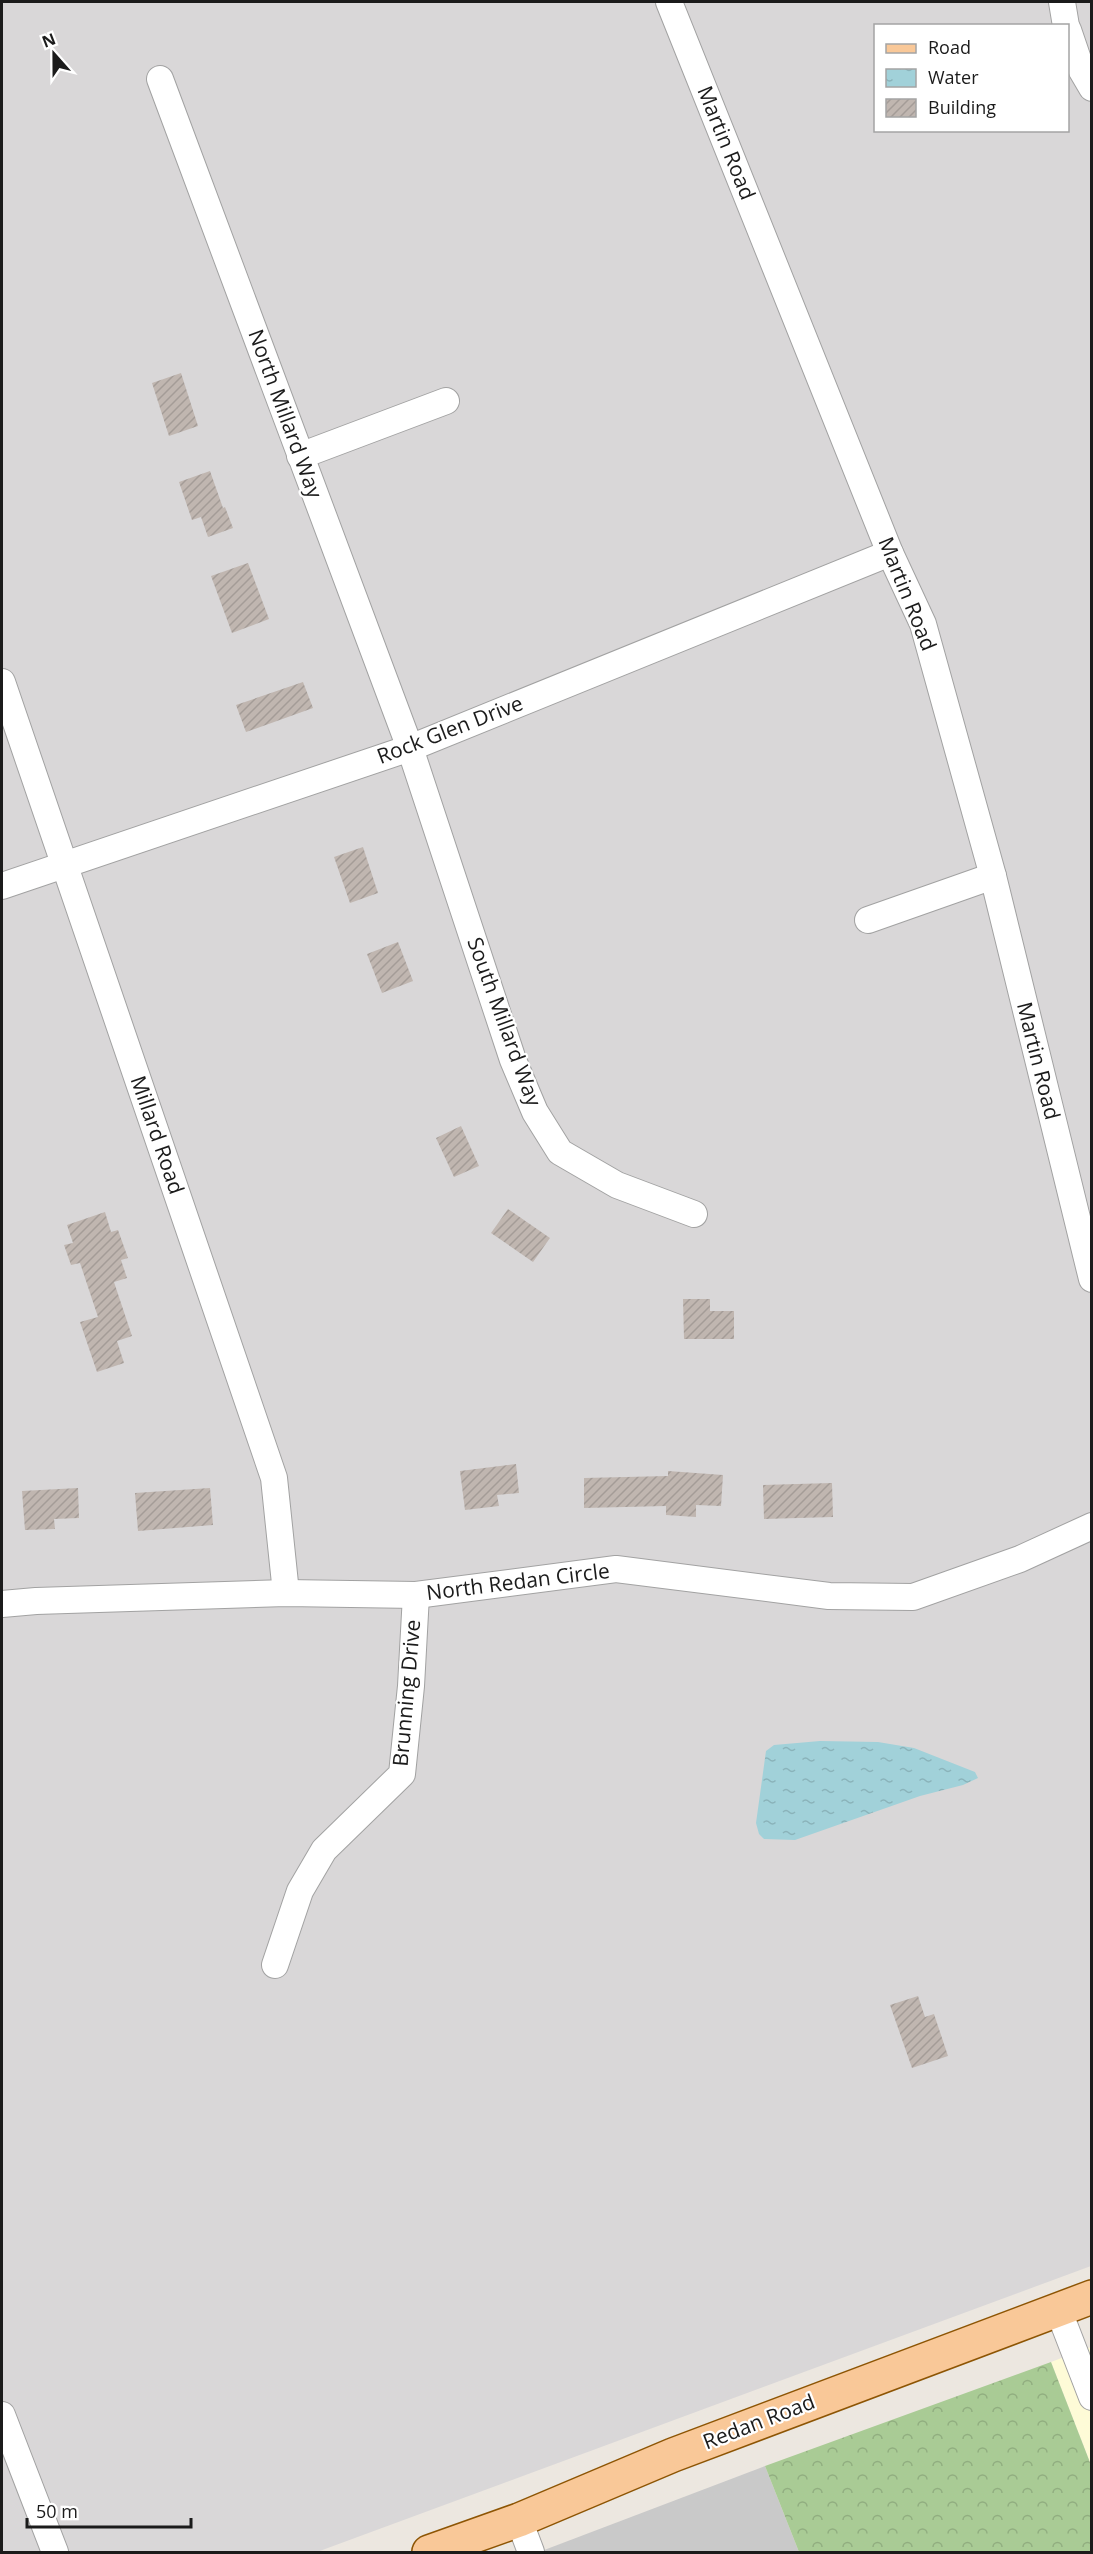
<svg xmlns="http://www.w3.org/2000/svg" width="1093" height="2554" viewBox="0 0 1093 2554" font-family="'Open Sans',sans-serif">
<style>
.residential{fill:#d9d7d8;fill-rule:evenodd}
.education{fill:#fefbd7}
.religious{fill:#c9c9c9}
.forest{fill:url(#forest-crowns)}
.water{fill:url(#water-ripples)}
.building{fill:url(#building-hatch)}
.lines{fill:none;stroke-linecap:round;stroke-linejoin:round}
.minor-casing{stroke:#a2a2a2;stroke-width:28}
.major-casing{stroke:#8d5504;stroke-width:36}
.minor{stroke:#fff;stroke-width:26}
.major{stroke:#f9c898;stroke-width:33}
.labels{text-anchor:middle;stroke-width:4.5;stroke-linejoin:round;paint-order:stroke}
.street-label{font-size:21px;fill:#1b1b1b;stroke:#fff}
</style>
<defs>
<pattern id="forest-crowns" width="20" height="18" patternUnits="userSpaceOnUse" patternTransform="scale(1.5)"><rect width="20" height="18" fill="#a9cb95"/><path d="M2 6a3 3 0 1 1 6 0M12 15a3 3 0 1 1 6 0" fill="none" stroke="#91ae80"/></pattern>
<pattern id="water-ripples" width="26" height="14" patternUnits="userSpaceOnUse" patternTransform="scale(1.5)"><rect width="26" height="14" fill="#a1d1d9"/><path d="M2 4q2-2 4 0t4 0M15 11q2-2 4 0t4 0" fill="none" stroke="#8ab3ba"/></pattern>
<pattern id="building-hatch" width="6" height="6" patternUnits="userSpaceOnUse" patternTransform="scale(1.5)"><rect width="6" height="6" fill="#c0b6b0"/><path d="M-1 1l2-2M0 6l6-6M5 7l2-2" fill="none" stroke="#a49c97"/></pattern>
</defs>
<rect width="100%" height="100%" fill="#ece7e0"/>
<path class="residential" d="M 2,2 L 1091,2 L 1091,2266 L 317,2552 L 2,2552 ZM 876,26 L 1068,26 L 1068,130 L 876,130 Z"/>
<polygon class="education" points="1091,2347 1091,2465 1051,2362"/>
<polygon class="religious" points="765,2466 799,2552 539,2552"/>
<polygon class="forest" points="1051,2362 1091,2465 1091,2552 799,2552 765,2466"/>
<polygon class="water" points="820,1741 878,1742 914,1748 975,1772 978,1778 963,1785 920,1796 795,1840 764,1839 759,1834 756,1823 766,1751 774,1745"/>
<g class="building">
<polygon points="181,373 198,426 169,436 152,383"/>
<polygon points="210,471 223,508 225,507 233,528 208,537 201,517 192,520 179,482"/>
<polygon points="248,563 269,619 232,633 211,576"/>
<polygon points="303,682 313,708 246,732 236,705"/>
<polygon points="363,847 378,893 350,903 334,857"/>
<polygon points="398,942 413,981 382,993 367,954"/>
<polygon points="461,1126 479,1166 454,1177 436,1138"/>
<polygon points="508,1209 550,1238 533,1262 491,1233"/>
<polygon points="105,1212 111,1232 118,1230 128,1258 121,1260 127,1278 114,1282 132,1336 117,1341 124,1363 97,1372 80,1322 98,1317 80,1263 71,1265 64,1245 73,1243 67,1225"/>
<polygon points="683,1299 710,1299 710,1311 734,1311 734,1339 684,1339"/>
<polygon points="516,1464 519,1493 497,1495 499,1506 465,1510 460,1471"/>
<polygon points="668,1471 723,1475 721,1506 696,1505 696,1517 666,1515 666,1506 584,1508 584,1478 668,1476"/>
<polygon points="832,1483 833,1517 764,1519 763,1485"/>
<polygon points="78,1488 79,1518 54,1519 55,1529 25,1530 22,1491"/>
<polygon points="210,1488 213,1525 138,1531 135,1493"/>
<polygon points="918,1996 925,2017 934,2014 948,2056 912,2068 890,2005"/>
</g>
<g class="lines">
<g class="minor-casing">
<g id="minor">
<polyline points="669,2 890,553 923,624 993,876 1092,1279"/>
<polyline points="1062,2 1066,26"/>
<polyline points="1068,30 1082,71 1092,88"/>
<polyline points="160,79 410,748 513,1060 535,1112 560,1152 617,1185 694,1214"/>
<polyline points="300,456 446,401"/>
<polyline points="2,682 274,1478 286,1593"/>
<polyline points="2,886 410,748 890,553"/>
<polyline points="868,920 993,876"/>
<polyline points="2,1604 36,1601 286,1593 416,1595 616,1569 829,1596 913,1597 1020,1559 1092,1526"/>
<polyline points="275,1965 300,1891 324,1850 402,1774 411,1686 416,1595"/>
<polyline points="1058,2309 1092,2397"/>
<polyline points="2,2415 55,2552"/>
<polyline points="519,2520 531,2552"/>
</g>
</g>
<g class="major-casing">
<polyline id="major" points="429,2552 519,2520 673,2455 1092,2297"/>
</g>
<use href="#minor" class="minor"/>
<use href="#major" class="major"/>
</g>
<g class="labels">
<g class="street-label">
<text transform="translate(726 143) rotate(68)" y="7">Martin Road</text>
<text transform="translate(285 414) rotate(70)" y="7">North Millard Way</text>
<text transform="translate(907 594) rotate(68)" y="7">Martin Road</text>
<text transform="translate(450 730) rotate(-21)" y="7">Rock Glen Drive</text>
<text transform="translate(504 1022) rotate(70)" y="7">South Millard Way</text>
<text transform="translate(1038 1061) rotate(76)" y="7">Martin Road</text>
<text transform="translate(157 1135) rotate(71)" y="7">Millard Road</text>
<text transform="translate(518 1582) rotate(-7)" y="7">North Redan Circle</text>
<text transform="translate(407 1693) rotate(-85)" y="7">Brunning Drive</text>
<text transform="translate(759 2422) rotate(-21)" y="7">Redan Road</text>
</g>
</g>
<rect width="1093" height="2554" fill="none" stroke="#1b1b1b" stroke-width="6"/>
<rect x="874" y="24" width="195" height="108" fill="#ffffff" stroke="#a4a4a4" stroke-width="1.5"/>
<rect x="886" y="44" width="30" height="9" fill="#f9c898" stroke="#a4a4a4" stroke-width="1.5"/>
<text x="928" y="54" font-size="18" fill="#1b1b1b">Road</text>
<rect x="886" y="69" width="30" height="18" fill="url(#water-ripples)" stroke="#a4a4a4" stroke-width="1.5"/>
<text x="928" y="84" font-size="18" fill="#1b1b1b">Water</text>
<rect x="886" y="99" width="30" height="18" fill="url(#building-hatch)" stroke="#a4a4a4" stroke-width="1.5"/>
<text x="928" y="114" font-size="18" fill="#1b1b1b">Building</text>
<g transform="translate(54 54) rotate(339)" stroke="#ffffff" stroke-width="4.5" paint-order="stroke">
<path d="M0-4.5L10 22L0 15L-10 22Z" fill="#1b1b1b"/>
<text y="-9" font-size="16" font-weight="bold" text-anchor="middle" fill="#1b1b1b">N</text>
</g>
<path d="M27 2518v9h164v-9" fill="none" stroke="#1b1b1b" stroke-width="3"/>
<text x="36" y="2518" font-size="18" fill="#1b1b1b" stroke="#ffffff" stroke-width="4.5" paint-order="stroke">50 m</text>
</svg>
